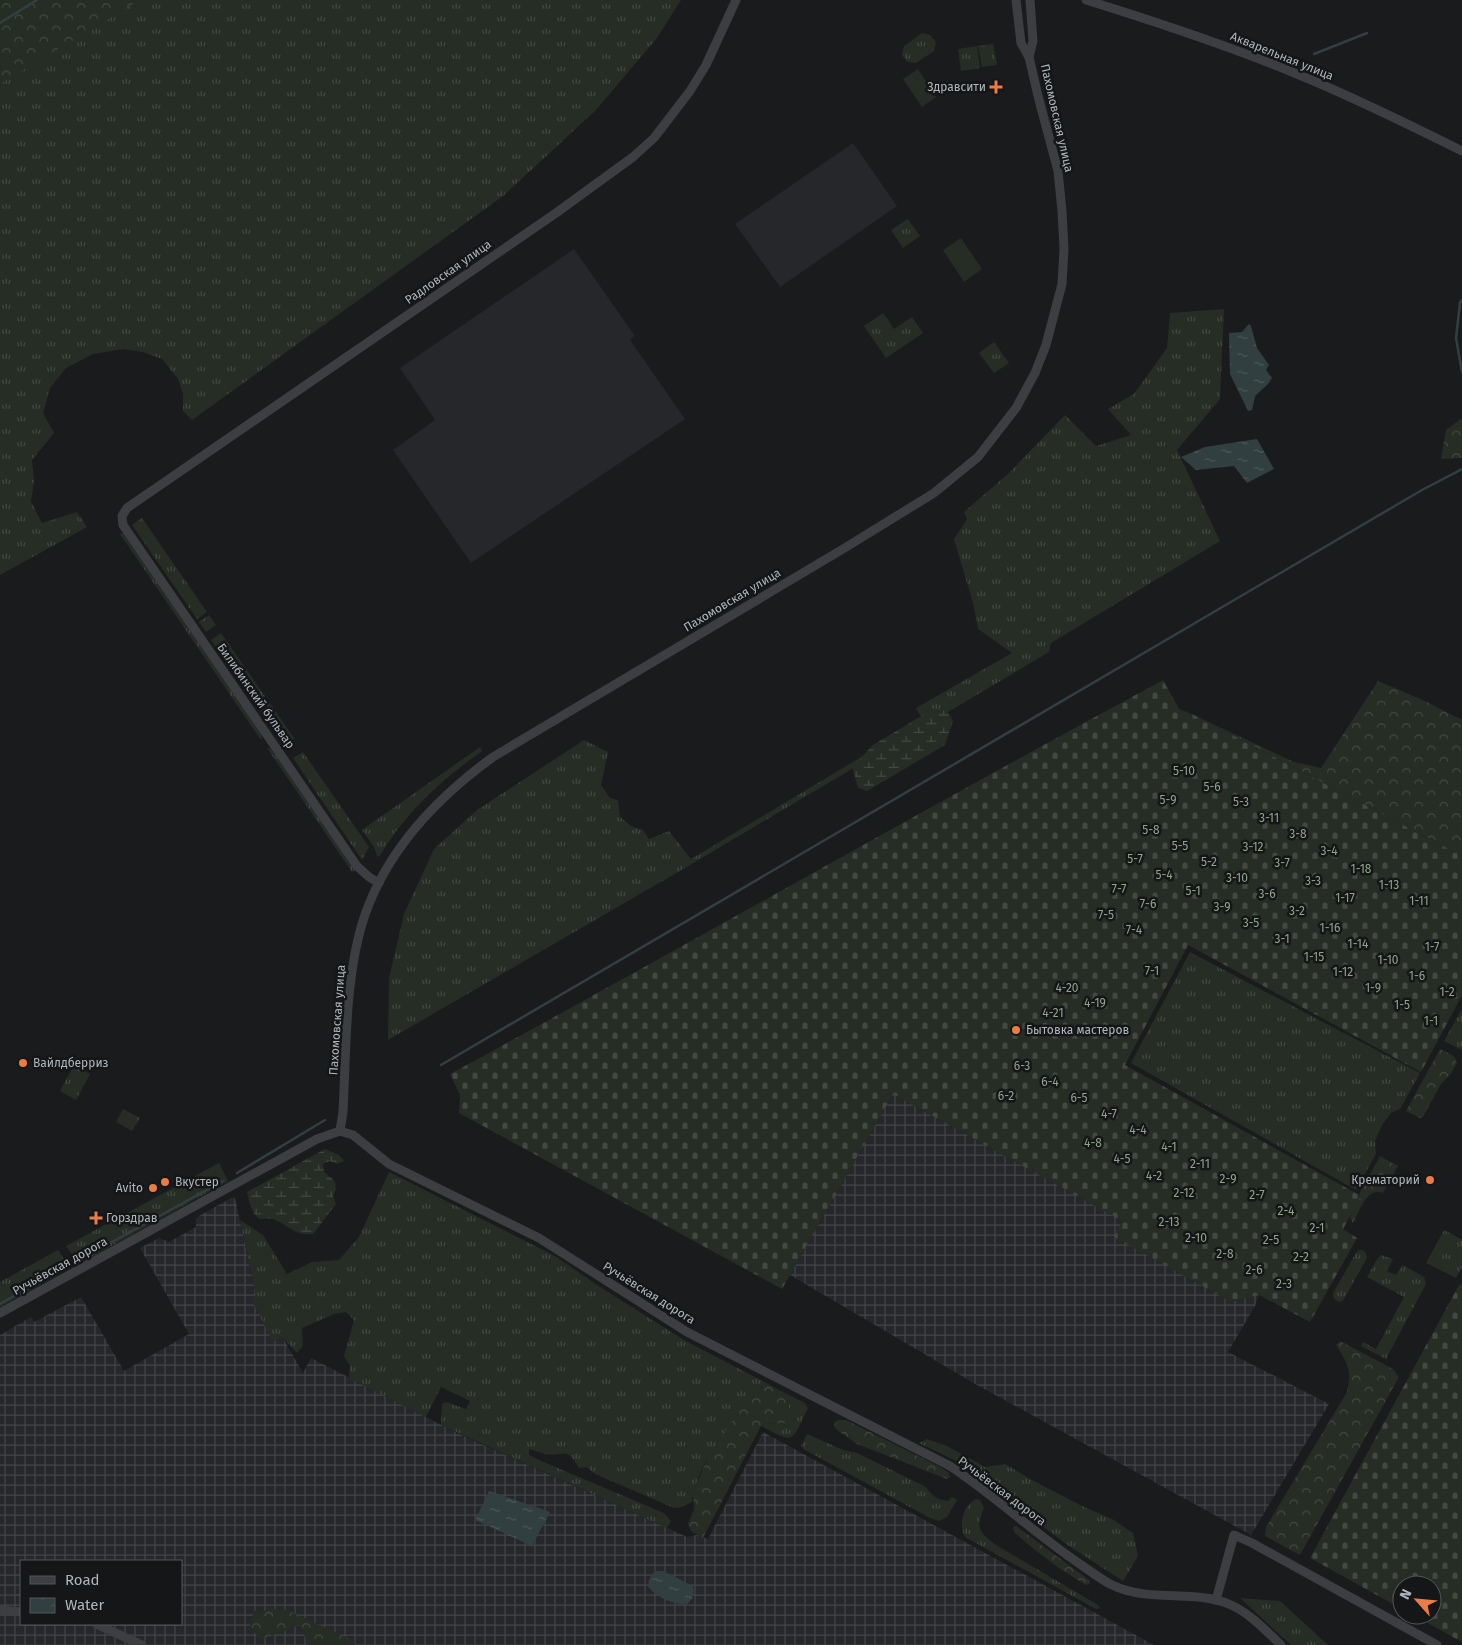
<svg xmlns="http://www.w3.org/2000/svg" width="1462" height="1645" viewBox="0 0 1462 1645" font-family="'Fira Sans',sans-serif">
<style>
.built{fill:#26272a}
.industrial{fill:url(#industrial-grid);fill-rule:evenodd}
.grass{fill:url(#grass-tufts)}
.forest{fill:url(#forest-crowns)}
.wetland{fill:url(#wetland-marsh)}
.cemetery{fill:url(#cemetery-stones)}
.pitch{fill:#262d24}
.water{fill:url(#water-ripples)}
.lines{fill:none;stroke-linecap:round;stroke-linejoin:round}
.stream{stroke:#313f41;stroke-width:2.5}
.street{stroke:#3c3e42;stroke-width:9}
.poi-dot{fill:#eb7d44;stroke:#151618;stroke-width:2}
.labels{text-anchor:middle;stroke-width:5;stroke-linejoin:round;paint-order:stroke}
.street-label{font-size:12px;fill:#aeb6bb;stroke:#151618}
.poi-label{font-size:12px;fill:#aeb6bb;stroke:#151618;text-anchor:start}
.park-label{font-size:12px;fill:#8ea586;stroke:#151618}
</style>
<defs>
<pattern id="industrial-grid" width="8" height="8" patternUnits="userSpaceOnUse" patternTransform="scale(1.25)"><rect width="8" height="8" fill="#26272a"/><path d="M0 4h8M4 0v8" fill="none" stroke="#434447"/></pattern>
<pattern id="grass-tufts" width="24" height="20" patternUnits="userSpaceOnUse" patternTransform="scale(1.25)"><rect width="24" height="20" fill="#262d24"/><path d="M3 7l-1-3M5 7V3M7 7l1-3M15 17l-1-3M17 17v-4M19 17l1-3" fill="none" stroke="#434942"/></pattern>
<pattern id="forest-crowns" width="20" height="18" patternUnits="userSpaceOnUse" patternTransform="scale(1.25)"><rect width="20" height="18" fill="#262d24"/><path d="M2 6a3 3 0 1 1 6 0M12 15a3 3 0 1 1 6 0" fill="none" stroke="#434942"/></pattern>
<pattern id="wetland-marsh" width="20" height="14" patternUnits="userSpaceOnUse" patternTransform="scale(1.25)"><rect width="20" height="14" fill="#262d24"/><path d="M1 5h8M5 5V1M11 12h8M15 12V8" fill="none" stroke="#434942"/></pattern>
<pattern id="cemetery-stones" width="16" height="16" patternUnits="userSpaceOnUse" patternTransform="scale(1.25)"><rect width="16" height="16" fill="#262d24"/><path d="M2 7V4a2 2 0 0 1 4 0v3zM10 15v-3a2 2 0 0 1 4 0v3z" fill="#434942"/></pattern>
<pattern id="water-ripples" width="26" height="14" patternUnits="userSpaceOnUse" patternTransform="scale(1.25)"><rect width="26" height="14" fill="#313f41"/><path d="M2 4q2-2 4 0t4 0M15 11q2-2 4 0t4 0" fill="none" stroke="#4c585a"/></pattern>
</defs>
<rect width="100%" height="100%" fill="#1a1b1d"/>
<g class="built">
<polygon points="853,143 897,206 780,287 735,224"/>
<polygon points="574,249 635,336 630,340 685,419 471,563 393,450 435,420 400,368"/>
</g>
<g class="industrial">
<polygon points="893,1094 1123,1221 1115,1237 1231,1302 1259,1295 1255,1306 1228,1352 1329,1404 1251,1535 977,1385 790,1275"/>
<path d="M 231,1198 L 235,1198 L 256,1295 L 251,1298 L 273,1341 L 283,1338 L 303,1373 L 311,1358 L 457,1433 L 687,1537 L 697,1535 L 708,1539 L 763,1432 L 1154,1645 L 0,1645 L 0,1335 L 31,1317 L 34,1322 L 81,1297 L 124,1371 L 189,1334 L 140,1248 L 159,1238 L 169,1242 L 196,1227 L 196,1219 L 199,1216 ZM 21,1561 L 181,1561 L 181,1624 L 21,1624 Z"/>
</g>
<g class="grass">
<polygon points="0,0 681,0 657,38 596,110 503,196 192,420 183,411 183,394 178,379 162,359 143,352 123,349 93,354 66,368 50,388 43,413 54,433 32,460 34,480 31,502 42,523 77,512 87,527 0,575"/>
<polygon points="922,33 930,35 936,42 934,51 916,63 907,62 902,54 904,46"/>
<polygon points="993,44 997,65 982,67 978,46"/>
<polygon points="977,46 980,68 961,71 958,49"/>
<polygon points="908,219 920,236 903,248 891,230"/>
<polygon points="1224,309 1220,399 1177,450 1220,541 1051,643 1049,652 690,865 388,1040 389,978 404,914 434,849 477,810 584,740 608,752 601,785 610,798 618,800 620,817 631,826 643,830 649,839 669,831 691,859 923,720 916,708 1012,653 978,629 973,603 954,539 967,519 964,512 1009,473 1065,415 1096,446 1131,435 1108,409 1134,394 1167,348 1170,313"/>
<polygon points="883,313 894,329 912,317 923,333 886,358 864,326"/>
<polygon points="994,342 1009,363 994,373 979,353"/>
<polygon points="142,518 207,612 197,619 132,525"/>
<polygon points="123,533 262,735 261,740 120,534"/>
<polygon points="209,615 216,625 206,632 199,622"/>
<polygon points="221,633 294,738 284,745 211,640"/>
<path d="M 480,747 L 482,751 C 441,780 405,813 379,857 L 377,856 L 374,847 L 362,830 Z"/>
<polygon points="267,748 271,749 355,870 352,872"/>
<polygon points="303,752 369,847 362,860 293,758"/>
<polygon points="1190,952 1420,1073 1400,1109 1391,1113 1382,1125 1375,1141 1376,1154 1356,1190 1131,1063"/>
<polygon points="1462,1009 1462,1050 1444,1041"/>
<polygon points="74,1065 90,1074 76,1100 60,1091"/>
<polygon points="123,1109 140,1118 132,1131 116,1122"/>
<polygon points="219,1163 228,1181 79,1264 66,1246"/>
<path d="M 389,1172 L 555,1256 L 600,1287 L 684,1340 L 772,1386 L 762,1386 C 738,1418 696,1461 692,1502 L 682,1507 L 674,1508 L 595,1474 L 587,1467 L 579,1468 C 565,1445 566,1457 545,1454 C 540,1453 534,1450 529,1449 L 529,1455 L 541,1461 L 664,1513 L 671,1521 L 667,1528 L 441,1425 L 442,1404 L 446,1402 L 466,1409 L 470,1401 L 441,1387 L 426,1417 L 349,1378 L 350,1366 L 344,1356 L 354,1320 L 346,1312 L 334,1314 L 302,1328 L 303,1346 L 297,1353 L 283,1338 L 272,1341 L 251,1298 L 256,1295 L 240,1220 L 263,1235 L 287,1274 L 312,1262 L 339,1260 L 359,1237 Z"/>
<polygon points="1444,1230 1461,1239 1462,1238 1462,1267 1456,1278 1426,1263"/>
<polygon points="58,1250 70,1268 0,1307 0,1282"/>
<path d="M 1359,1250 L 1363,1250 L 1366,1253 L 1367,1258 L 1344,1299 L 1341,1302 C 1335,1301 1333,1299 1333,1293 L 1356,1253 Z"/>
<polygon points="1381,1255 1393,1259 1387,1271 1396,1275 1403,1265 1424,1277 1426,1284 1386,1359 1361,1346 1363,1342 1376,1349 1404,1297 1367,1277 1377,1259"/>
<path d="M 783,1392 L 805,1403 L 808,1408 C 791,1442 796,1445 761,1426 L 767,1423 L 784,1424 L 789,1408 Z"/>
<path d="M 807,1434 L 843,1450 L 857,1453 L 926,1487 C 933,1497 937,1499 948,1501 L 952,1497 L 957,1500 L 947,1517 L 939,1521 L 930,1518 L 805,1450 L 801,1446 Z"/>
<polygon points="927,1439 947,1446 985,1467 1005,1464 1030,1479 1082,1506 1112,1519 1133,1533 1138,1556 1123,1581 1069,1546 1002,1496 980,1476 954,1460 919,1443"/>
<path d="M 976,1499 L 980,1500 L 984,1508 C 975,1529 979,1532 996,1545 L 1098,1605 L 1100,1608 L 1096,1609 L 965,1537 C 958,1524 963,1506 976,1499 Z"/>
<polygon points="1240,1598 1280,1601 1328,1645 1291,1645"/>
</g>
<g class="forest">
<polygon points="4,0 140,0 0,84 0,3"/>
<polygon points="1462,418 1462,458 1441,459 1446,430"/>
<polygon points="1378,681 1425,701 1462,720 1462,856 1194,715 1294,762 1321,768"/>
<polygon points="1440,1049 1454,1056 1457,1063 1450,1075 1441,1084 1423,1117 1420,1118 1406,1111"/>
<path d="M 1380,1156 L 1398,1166 L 1383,1193 C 1366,1187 1360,1211 1353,1223 L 1350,1218 L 1351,1209 Z"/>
<path d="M 1340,1341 L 1393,1369 L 1399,1377 L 1300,1555 L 1265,1536 L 1266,1527 L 1347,1392 C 1352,1369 1348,1364 1336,1345 Z"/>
<path d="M 763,1386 L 772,1386 L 783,1392 C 788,1405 792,1412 784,1424 L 767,1423 L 761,1426 L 703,1538 L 691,1531 L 688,1524 L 694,1509 L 693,1491 L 709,1456 L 741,1408 Z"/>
<polygon points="838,1420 846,1420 938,1466 948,1472 950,1477 947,1479 942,1477 857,1444 837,1430 834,1426 835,1422"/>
<path d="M 1016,1526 L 1089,1580 L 1090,1584 L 1086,1585 C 1060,1570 1036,1552 1014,1532 L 1013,1527 Z"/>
<polygon points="269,1607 279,1610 287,1610 352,1640 355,1645 308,1645 301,1627 299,1625 262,1640 257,1636 250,1626 254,1610 261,1614"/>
</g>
<g class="wetland">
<polygon points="933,709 947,711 953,721 945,745 867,791 858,788 852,767 873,745"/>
<path d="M 325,1149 L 339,1155 L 344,1161 L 337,1164 L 330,1161 L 323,1164 L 324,1172 L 335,1181 L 336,1189 L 333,1196 L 336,1204 L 313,1234 C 308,1234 302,1235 297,1232 C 282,1225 278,1216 259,1219 C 250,1211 250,1203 247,1192 Z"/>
</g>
<g class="cemetery">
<path d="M 1163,680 L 1179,709 L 1194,715 L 1462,856 L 1462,995 L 1421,1072 L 1188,945 L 1125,1065 L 1361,1196 L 1343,1229 L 1357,1238 L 1310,1322 L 1259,1295 L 1231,1302 L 1114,1237 L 1122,1221 L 893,1094 L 782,1289 L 459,1113 L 460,1095 L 450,1074 C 689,944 924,809 1163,680 Z"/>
<polygon points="1462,1284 1462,1642 1413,1615 1432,1615 1432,1585 1402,1585 1402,1609 1310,1558 1459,1285"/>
</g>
<g class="pitch">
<polygon points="918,69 936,97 922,107 903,79"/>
<polygon points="961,238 982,269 964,282 943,250"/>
</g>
<g class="water">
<polygon points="1249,324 1251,326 1257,348 1269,365 1266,370 1272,378 1268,384 1255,396 1252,410 1248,411 1230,374 1229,333 1242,332"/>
<polygon points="1257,439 1274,469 1247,483 1234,466 1196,470 1181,457 1205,447"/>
<polygon points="489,1491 550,1512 532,1546 475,1520"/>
<path d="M 656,1571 L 663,1571 L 693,1586 C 695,1595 693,1599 686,1605 C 674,1604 655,1597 648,1586 C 649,1579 650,1575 656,1571 Z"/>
</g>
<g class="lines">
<g class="stream">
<polyline points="0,23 37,0"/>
<polyline points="1314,54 1367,33"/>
<polyline points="1462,300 1460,303 1456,338 1462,372"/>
<polyline points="441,1065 1422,490 1462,469"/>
<polyline points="237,1173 325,1120"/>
<polyline points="81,1259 223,1181"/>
<polyline points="0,1304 62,1269"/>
</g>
<g class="street">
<path d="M 1086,0 C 1157,22 1229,46 1297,74 C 1353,97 1408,124 1462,151"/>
<polyline points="1029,57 1033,41 1030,0"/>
<polyline points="379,883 369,877 357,866 123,525 122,516 127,508 556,213 633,157 654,138 690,91 706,65 736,0"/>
<path d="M 340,1131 L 343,1112 C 346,1055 345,995 358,939 C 376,862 431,802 493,757 L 843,549 L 934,493 L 978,457 L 1016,408 L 1035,373 L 1046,345 L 1062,284 L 1064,249 L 1062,211 L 1058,171 L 1038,96 L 1029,57 L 1021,43 L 1016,0"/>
<path d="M 0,1313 L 317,1139 L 340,1131 L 353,1135 L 389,1164 L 539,1238 L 687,1332 L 950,1466 C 994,1495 1033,1532 1077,1562 C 1089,1570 1100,1579 1112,1585 C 1149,1603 1197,1589 1231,1605 C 1251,1614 1266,1631 1281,1645"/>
<polyline points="1216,1600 1234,1535 1252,1543 1437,1645"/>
<polyline points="0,1610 21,1612"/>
<polyline points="96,1624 142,1645"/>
</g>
</g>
<g class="poi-dot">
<path d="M993.5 79.5h5v5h5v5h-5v5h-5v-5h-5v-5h5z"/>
<circle cx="1016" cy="1030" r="5"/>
<circle cx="23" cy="1063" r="5"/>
<circle cx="1430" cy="1180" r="5"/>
<circle cx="165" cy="1182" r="5"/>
<circle cx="153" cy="1188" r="5"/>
<path d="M93.5 1210.5h5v5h5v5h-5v5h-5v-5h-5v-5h5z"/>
</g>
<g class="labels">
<g class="street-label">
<text transform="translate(1282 56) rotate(22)" y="4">Акварельная улица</text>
<text transform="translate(1057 118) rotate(77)" y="4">Пахомовская улица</text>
<text transform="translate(448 272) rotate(-35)" y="4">Радловская улица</text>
<text transform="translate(732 600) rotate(-31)" y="4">Пахомовская улица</text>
<text transform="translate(256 696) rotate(55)" y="4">Билибинский бульвар</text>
<text transform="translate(337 1020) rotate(-86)" y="4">Пахомовская улица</text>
<text transform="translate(60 1266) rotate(-29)" y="4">Ручьёвская дорога</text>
<text transform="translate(649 1293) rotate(32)" y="4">Ручьёвская дорога</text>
<text transform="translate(1002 1491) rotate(37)" y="4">Ручьёвская дорога</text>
</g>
<g class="poi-label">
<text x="986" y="91" text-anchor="end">Здравсити</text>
<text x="1026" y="1034">Бытовка мастеров</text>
<text x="33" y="1067">Вайлдберриз</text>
<text x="1420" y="1184" text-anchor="end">Крематорий</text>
<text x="175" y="1186">Вкустер</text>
<text x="143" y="1192" text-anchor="end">Avito</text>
<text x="106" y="1222">Горздрав</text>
</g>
<g class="park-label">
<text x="1184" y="775">5-10</text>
<text x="1212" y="791">5-6</text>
<text x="1168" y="804">5-9</text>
<text x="1241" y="806">5-3</text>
<text x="1269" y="822">3-11</text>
<text x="1151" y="834">5-8</text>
<text x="1298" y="838">3-8</text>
<text x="1180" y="850">5-5</text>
<text x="1253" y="851">3-12</text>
<text x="1329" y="855">3-4</text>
<text x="1135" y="863">5-7</text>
<text x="1209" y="866">5-2</text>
<text x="1282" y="867">3-7</text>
<text x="1361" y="873">1-18</text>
<text x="1164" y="879">5-4</text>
<text x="1237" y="882">3-10</text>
<text x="1313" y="885">3-3</text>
<text x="1389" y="889">1-13</text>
<text x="1119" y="893">7-7</text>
<text x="1193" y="895">5-1</text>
<text x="1267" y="898">3-6</text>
<text x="1345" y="902">1-17</text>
<text x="1419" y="905">1-11</text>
<text x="1148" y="908">7-6</text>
<text x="1222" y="911">3-9</text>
<text x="1297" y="915">3-2</text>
<text x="1106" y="919">7-5</text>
<text x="1251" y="927">3-5</text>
<text x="1330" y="932">1-16</text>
<text x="1134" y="934">7-4</text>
<text x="1282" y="943">3-1</text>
<text x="1358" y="948">1-14</text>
<text x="1432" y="951">1-7</text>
<text x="1314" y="961">1-15</text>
<text x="1388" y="964">1-10</text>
<text x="1152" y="975">7-1</text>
<text x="1343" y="976">1-12</text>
<text x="1417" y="980">1-6</text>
<text x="1067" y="992">4-20</text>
<text x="1373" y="992">1-9</text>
<text x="1447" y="996">1-2</text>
<text x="1095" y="1007">4-19</text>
<text x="1402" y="1009">1-5</text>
<text x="1053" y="1017">4-21</text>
<text x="1431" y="1025">1-1</text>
<text x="1022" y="1070">6-3</text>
<text x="1050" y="1086">6-4</text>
<text x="1006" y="1100">6-2</text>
<text x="1079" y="1102">6-5</text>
<text x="1109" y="1118">4-7</text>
<text x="1138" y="1134">4-4</text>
<text x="1093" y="1147">4-8</text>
<text x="1169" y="1151">4-1</text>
<text x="1122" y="1163">4-5</text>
<text x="1200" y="1168">2-11</text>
<text x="1154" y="1180">4-2</text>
<text x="1228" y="1183">2-9</text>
<text x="1184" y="1197">2-12</text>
<text x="1257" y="1199">2-7</text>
<text x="1286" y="1215">2-4</text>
<text x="1169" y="1226">2-13</text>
<text x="1317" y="1232">2-1</text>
<text x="1196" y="1242">2-10</text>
<text x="1271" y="1244">2-5</text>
<text x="1225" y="1258">2-8</text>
<text x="1301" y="1261">2-2</text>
<text x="1254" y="1274">2-6</text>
<text x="1284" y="1288">2-3</text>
</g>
</g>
<rect x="20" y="1560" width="162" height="65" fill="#151618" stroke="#525659"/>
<rect x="30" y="1576" width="25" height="8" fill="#3c3e42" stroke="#525659"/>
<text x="65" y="1585" font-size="15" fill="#aeb6bb">Road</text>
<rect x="30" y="1598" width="25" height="15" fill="url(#water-ripples)" stroke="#525659"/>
<text x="65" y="1610" font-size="15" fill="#aeb6bb">Water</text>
<g transform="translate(1417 1600) rotate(297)"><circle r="24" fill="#151618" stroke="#525659"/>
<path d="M0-4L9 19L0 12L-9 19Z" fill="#eb7d44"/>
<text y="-8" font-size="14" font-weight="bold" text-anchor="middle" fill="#aeb6bb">N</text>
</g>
</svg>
